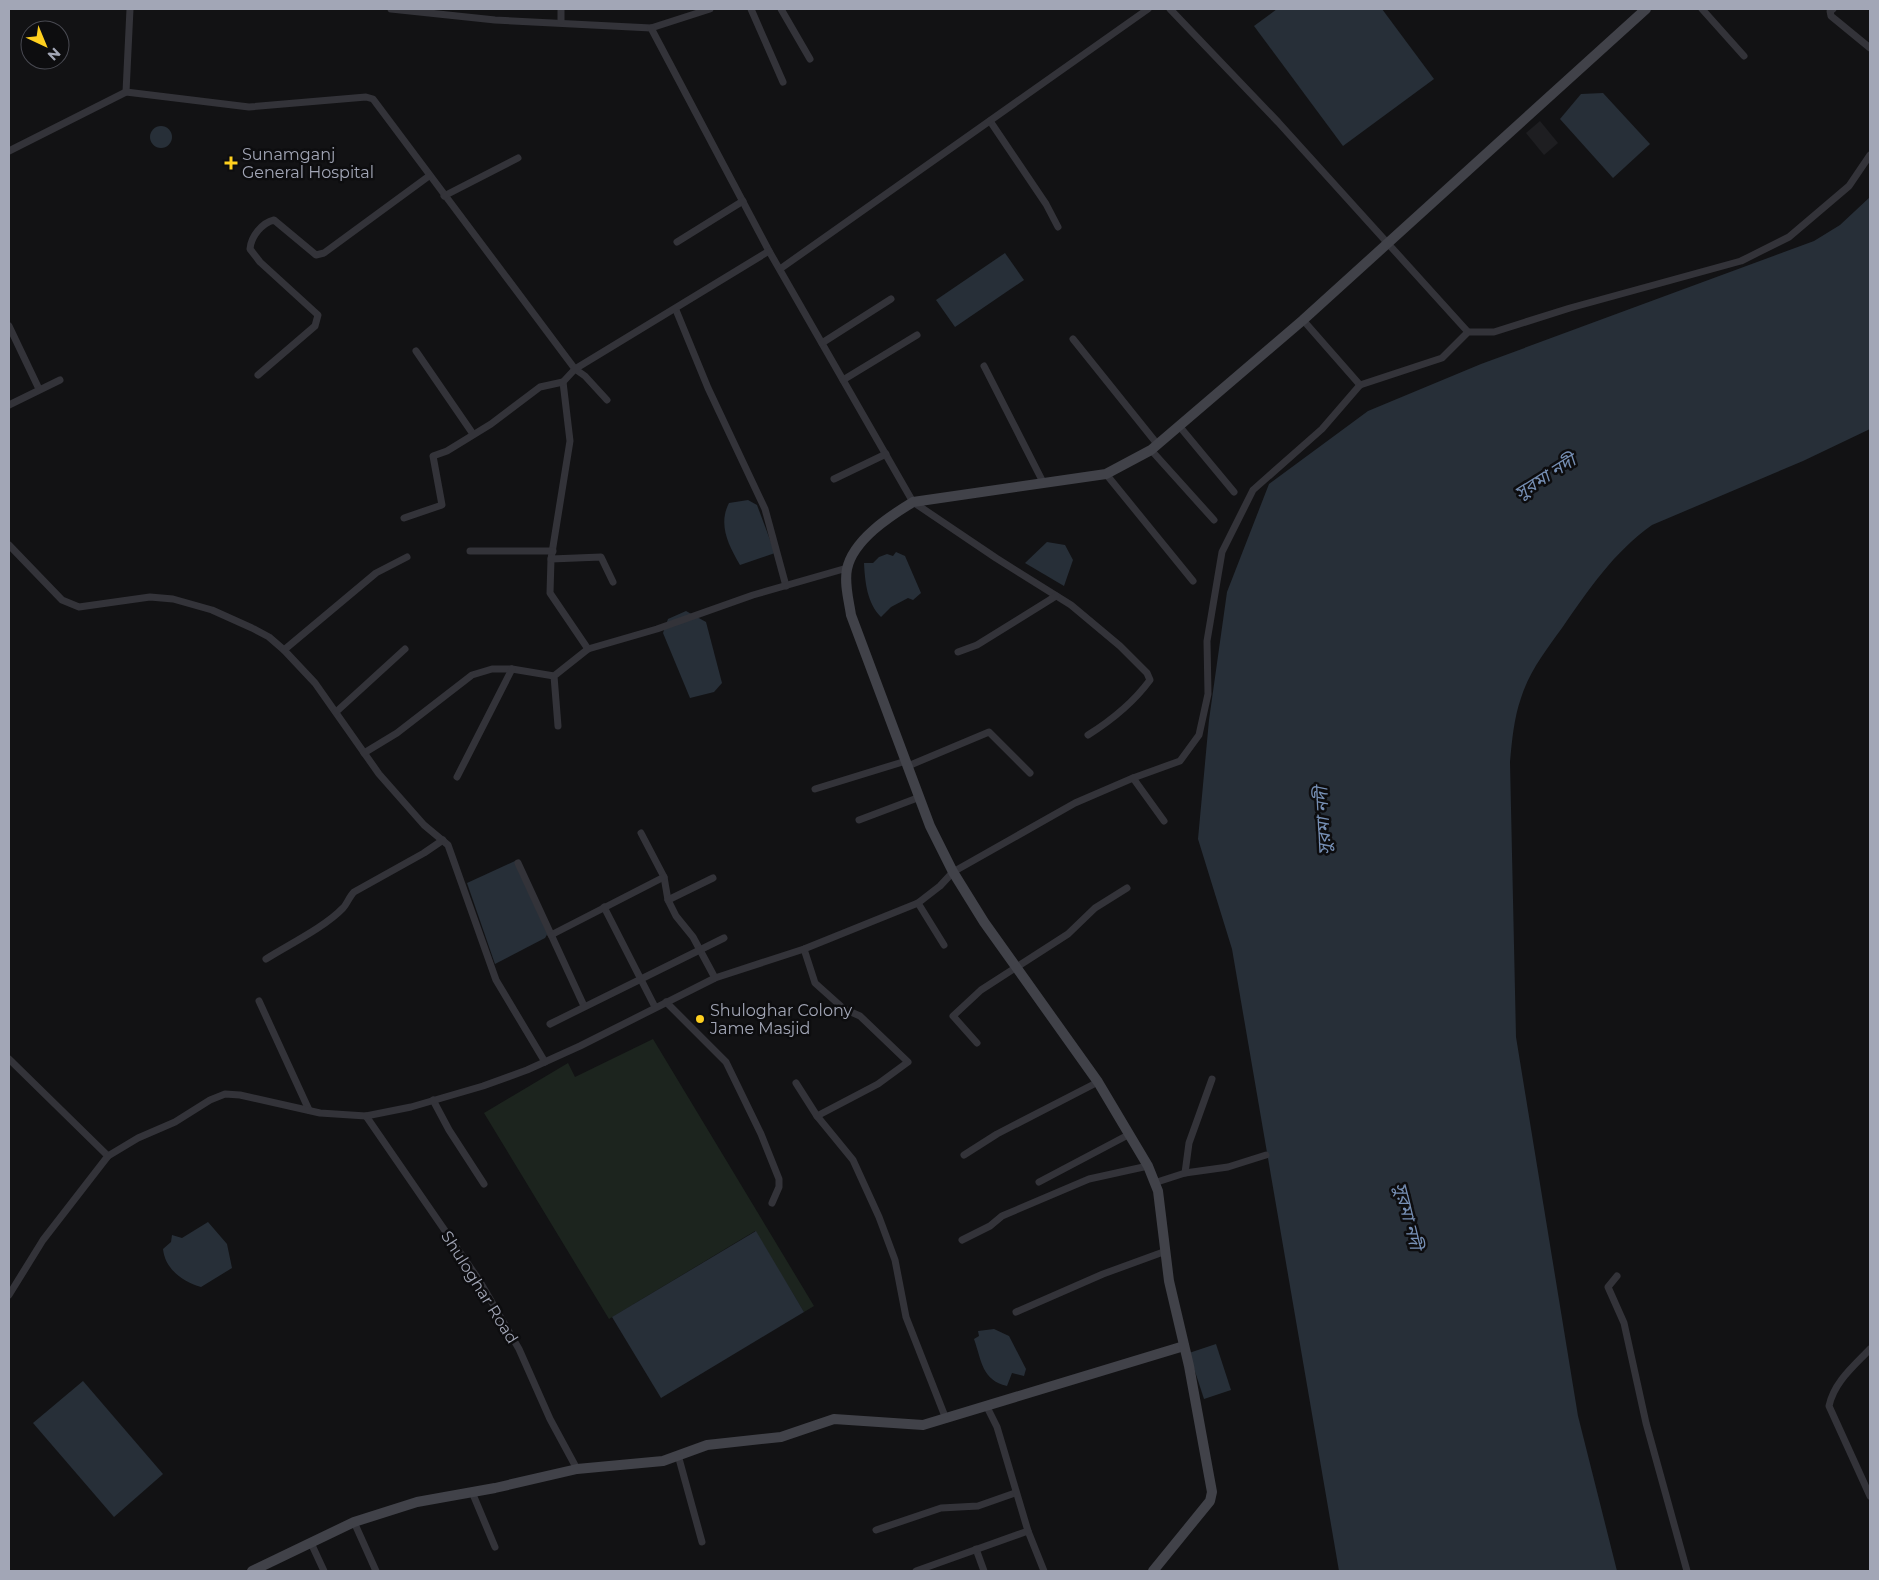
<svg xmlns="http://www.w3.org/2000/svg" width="1879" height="1580" viewBox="0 0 1879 1580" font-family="Montserrat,'Noto Sans Bengali',sans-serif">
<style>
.built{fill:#1e1e21}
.green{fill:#1c241e}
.water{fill:#272f38}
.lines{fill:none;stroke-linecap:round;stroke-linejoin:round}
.street{stroke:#333339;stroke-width:7}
.secondary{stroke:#414249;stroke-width:10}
.poi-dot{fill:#ffd01f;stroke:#0d0d0f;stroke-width:2}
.labels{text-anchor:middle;stroke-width:5;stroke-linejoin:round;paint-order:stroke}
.poi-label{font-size:16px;fill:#a2a6b6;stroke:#0d0d0f;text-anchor:start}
.street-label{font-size:16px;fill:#a2a6b6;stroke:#0d0d0f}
.water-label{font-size:18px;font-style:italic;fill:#768fb4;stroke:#0d0d0f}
</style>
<rect width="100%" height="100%" fill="#121214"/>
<polygon class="built" points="1540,121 1558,143 1544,155 1526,133"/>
<polygon class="green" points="653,1039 814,1306 804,1312 755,1231 609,1319 484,1113 568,1063 575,1077"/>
<g class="water">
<polygon points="1277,9 1382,9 1434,79 1343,146 1254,26"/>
<polygon points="1603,93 1650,144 1613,178 1560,119 1581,94"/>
<circle cx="161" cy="137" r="11"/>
<path d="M 1870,197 L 1870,429 L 1803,461 L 1652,525 C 1613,553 1589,589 1562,628 C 1546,650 1529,672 1521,698 C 1514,718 1512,740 1510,762 L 1516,1037 L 1578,1416 L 1617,1571 L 1339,1571 L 1232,949 L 1198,839 L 1209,720 L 1227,592 L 1269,484 L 1368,411 L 1481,364 L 1814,241 L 1840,225 Z"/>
<polygon points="1005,253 1024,280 955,327 936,300"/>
<path d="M 748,500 L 757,505 L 775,553 L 740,565 C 728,545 718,524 729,503 Z"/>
<polygon points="1047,542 1065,545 1073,560 1064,586 1025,563"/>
<path d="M 896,552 L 905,556 L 921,593 L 913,600 L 908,598 L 891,607 L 881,617 C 867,603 865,582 864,563 L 873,563 L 879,557 L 887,554 L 893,556 Z"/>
<polygon points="686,611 706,622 722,683 714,692 690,698 663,633 668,619"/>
<polygon points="515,861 548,933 545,938 495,964 467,883"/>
<path d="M 208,1222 L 227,1244 L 232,1268 L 201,1287 C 183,1282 165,1269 163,1249 L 171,1242 L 172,1235 L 182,1238 Z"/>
<polygon points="756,1231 804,1312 661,1398 612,1317"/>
<path d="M 994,1329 L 1009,1336 L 1026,1369 L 1024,1376 L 1012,1373 L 1007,1386 C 982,1380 982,1362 974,1339 L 979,1336 L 978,1331 Z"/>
<polygon points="1216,1344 1231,1390 1204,1399 1189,1353"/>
<polygon points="83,1381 163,1474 114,1517 33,1423"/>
</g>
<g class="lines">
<g class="street">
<polyline points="391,9 495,20 651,28 710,9"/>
<polyline points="751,9 783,82"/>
<polyline points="781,9 810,59"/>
<polyline points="1170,9 1278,122 1468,332"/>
<polyline points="1702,9 1744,56"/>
<polyline points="1833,9 1830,11 1831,16 1870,48"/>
<polyline points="561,21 561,9"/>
<path d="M 651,28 L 769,251 L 913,502 L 996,558 L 1071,605 L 1120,646 L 1147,673 L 1150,680 C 1133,703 1112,720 1088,735"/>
<polyline points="126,92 130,9"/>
<polyline points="990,121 1046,204 1058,227"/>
<polyline points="9,151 126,92 249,107 366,97 373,99 575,369 585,376 607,400"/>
<polyline points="444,196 518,158"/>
<polyline points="677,242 743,201"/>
<polyline points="780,269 1148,9"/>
<polyline points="676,310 708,388 765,509 786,586"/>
<polyline points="1303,320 1360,385"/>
<polyline points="9,326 39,389"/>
<polyline points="1073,339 1158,445"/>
<polyline points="822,343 891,299"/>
<polyline points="416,351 473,434"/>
<polyline points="984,366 1043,482"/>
<path d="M 258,375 L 315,326 L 318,315 L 260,262 L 250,249 C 251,236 262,223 274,220 L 316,255 L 324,253 L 429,176"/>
<polyline points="843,380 917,335"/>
<polyline points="563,382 570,441 551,559 550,593 588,649"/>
<polyline points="9,405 60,380"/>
<polyline points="1180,427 1234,492"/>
<polyline points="1151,450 1214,520"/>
<polyline points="1106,474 1193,581"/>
<polyline points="834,479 886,454"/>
<polyline points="404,518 442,505 433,456 447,451 491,424 540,387 563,382 575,369 769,251"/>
<polyline points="9,545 62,600 79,607 150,597 173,599 212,610 252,628 269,637 284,650 315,683 379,774 424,825 448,845 496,980 545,1062"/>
<polyline points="470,551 553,551"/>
<polyline points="551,559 601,557 613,582"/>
<polyline points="284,650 376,573 407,557"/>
<polyline points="958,652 977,645 1056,596"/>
<polyline points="336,712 405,649"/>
<polyline points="558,726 554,676 588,649 657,629 753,595 847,568"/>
<polyline points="364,753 397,733 472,675 492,669 512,669 554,676"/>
<polyline points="908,766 989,732 1030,773"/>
<polyline points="457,777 512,669"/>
<polyline points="1133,778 1164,821"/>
<polyline points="815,789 906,761"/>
<polyline points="859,820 920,797"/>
<polyline points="641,833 664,877 668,900 676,916 693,937 715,978"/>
<polyline points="518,863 584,1006"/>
<polyline points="668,900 713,878"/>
<polyline points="918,903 944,945"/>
<polyline points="604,907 655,1007"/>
<polyline points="551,935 664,877"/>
<polyline points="804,949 815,983 844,1009 860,1016 908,1062 878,1084 817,1116"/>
<path d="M 266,959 C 288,945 325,927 343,908 C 347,904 349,897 354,892 L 424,853 L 443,840"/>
<polyline points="259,1001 309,1110"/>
<polyline points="666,1002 726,1062 761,1134 779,1179 779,1187 772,1203"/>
<polyline points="550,1024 724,938"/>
<polyline points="977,1043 953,1016 981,990 1068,934 1095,908 1127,888"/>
<polyline points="9,1059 108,1156"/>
<polyline points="796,1083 817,1116 853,1160 879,1217 895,1260 906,1317 946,1419"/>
<polyline points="433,1100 449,1130 484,1184"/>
<polyline points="366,1116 479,1280 519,1349 550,1419 577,1469"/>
<polyline points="964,1155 997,1134 1098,1082"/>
<polyline points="1185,1173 1189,1143 1212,1079"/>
<polyline points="1039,1182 1128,1135"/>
<polyline points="1154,1183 1185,1173 1228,1167 1266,1155"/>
<polyline points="962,1240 990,1226 1002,1216 1089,1179 1148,1166"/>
<polyline points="1617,1276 1608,1287 1624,1323 1646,1423 1687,1571"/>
<polyline points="9,1295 43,1240 108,1156 138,1138 175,1122 210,1100 225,1094 240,1095 320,1113 366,1116 411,1107 483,1086 527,1070 580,1046 715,978 804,949 918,903 940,886 953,872 1075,803 1133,778 1180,761 1199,735 1208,694 1207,641 1222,552 1253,490 1322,429 1360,385 1442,358 1468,332 1494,332 1570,308 1741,261 1789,237 1849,186 1870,155"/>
<polyline points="1016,1312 1103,1274 1166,1251"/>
<path d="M 1870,1349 C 1854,1366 1834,1382 1829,1406 L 1870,1496"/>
<polyline points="678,1455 702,1542"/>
<polyline points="472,1492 495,1547"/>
<polyline points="354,1522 376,1571"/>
<polyline points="876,1530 941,1508 978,1506 1015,1493"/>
<polyline points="1028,1531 1044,1571"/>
<polyline points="311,1543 324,1571"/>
<polyline points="976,1549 984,1571"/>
<polyline points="916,1571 1028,1531 997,1427 987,1407"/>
</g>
<g class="secondary">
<polyline points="252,1571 354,1522 417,1502 495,1488 577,1469 663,1461 707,1445 781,1437 834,1419 923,1425 1184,1346"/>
<path d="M 1153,1571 L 1210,1501 L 1212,1492 L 1189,1366 L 1169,1281 L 1158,1191 L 1148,1166 L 1098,1082 L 984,922 L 953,872 L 930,826 L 851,615 C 849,601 844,584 847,569 C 853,540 890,516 913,502 L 1106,474 L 1151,450 L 1303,320 L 1646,9"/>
</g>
</g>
<g class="poi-dot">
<path d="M228.5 155.5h5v5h5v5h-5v5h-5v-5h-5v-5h5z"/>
<circle cx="700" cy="1019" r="5"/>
</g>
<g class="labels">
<g class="poi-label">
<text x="242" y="160">Sunamganj<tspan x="242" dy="18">General Hospital</tspan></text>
<text x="710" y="1016">Shuloghar Colony<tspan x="710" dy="18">Jame Masjid</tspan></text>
</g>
<g class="street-label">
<text transform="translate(480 1287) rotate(58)" y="6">Shuloghar Road</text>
</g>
<g class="water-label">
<text transform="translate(1545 477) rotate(-32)" y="6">সুরমা নদী</text>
<text transform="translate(1323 821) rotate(-93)" y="6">সুরমা নদী</text>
<text transform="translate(1408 1216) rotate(76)" y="6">সুরমা নদী</text>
</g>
</g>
<rect width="1879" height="1580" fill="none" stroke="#a2a6b6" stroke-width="20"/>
<g transform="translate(45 45) rotate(136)"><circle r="24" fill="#0d0d0f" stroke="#494a52"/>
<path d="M0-4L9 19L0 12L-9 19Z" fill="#ffd01f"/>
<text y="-8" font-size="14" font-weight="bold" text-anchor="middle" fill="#a2a6b6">N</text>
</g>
</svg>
